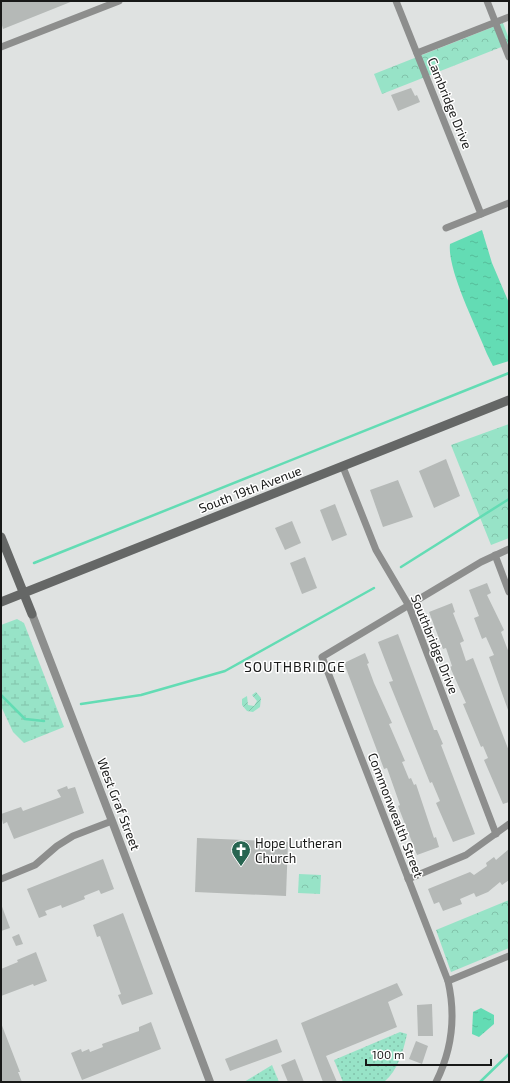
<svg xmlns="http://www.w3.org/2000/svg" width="510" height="1083" viewBox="0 0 510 1083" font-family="'Exo 2',sans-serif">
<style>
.grass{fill:url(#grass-dots)}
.wetland{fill:url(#wetland-marsh)}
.park{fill:url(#park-crowns)}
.garden{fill:url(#garden-furrows)}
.water{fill:url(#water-ripples)}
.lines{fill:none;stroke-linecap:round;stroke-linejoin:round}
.stream{stroke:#63dcb4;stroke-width:2.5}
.building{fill:#b5b9b7}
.minor{stroke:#8d8e8d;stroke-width:7}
.tertiary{stroke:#8d8e8d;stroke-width:8}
.secondary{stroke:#656766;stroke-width:9}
.labels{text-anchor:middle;stroke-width:3;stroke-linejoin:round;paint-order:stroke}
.street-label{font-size:13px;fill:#181918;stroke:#fff}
.poi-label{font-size:13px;fill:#181918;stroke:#fff;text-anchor:start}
.neighbourhood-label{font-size:14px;letter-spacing:1px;fill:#181918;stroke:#fff}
</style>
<defs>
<pattern id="grass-dots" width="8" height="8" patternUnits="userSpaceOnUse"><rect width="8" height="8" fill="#97e3c7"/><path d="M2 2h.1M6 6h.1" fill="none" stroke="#81c2aa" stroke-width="1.8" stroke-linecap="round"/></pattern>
<pattern id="wetland-marsh" width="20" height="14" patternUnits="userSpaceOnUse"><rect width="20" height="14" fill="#97e3c7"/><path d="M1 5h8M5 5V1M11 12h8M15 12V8" fill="none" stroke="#81c2aa"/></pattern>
<pattern id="park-crowns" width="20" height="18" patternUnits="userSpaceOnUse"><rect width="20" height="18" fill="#97e3c7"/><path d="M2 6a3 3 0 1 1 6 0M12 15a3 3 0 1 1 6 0" fill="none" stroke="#81c2aa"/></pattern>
<pattern id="garden-furrows" width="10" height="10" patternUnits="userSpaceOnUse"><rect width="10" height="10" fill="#97e3c7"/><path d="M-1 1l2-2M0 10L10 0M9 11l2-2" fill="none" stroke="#81c2aa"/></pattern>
<pattern id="water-ripples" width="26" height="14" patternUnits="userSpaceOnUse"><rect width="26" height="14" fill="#63dcb4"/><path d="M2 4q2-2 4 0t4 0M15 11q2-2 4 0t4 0" fill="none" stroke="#55bc9a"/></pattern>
</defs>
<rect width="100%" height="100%" fill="#dfe2e1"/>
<g class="grass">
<path d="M 400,1032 L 407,1034 C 403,1052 398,1070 384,1082 L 343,1082 L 334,1060 Z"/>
<polygon points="272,1065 279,1082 244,1082"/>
</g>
<polygon class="wetland" points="17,619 24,623 64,727 24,743 13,732 1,706 1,625"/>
<g class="park">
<polygon points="503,23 509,39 509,44 382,94 374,74"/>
<polygon points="509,424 509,538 491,545 451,445"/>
<polygon points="299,874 321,875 320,894 298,893"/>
<polygon points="509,900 509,948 451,972 436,930"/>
</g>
<polygon class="garden" points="256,692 261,698 260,707 253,712 247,711 242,705 242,699 247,696 248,705 254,706 257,701 252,695"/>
<g class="water">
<path d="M 482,230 L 492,263 L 509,303 L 509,361 L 493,366 L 487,354 C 477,328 447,270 450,244 Z"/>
<polygon points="481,1008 494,1015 494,1024 479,1037 472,1034 473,1012"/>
</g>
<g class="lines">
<g class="stream">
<polyline points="34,563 509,373"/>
<polyline points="401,567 509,499"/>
<polyline points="1,695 25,719 44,721"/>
<polyline points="81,704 141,695 225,671 374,588"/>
<polyline points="480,1082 509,1054"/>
</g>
</g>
<g class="building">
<polygon points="1,1 73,1 3,29 1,22"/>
<polygon points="411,88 415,96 417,95 420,102 398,111 391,95"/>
<polygon points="446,459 460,496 434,508 419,471"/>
<polygon points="398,480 413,517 383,527 370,490"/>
<polygon points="335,504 347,535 332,541 320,510"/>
<polygon points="292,521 301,543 285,550 275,528"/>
<polygon points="305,557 317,588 302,594 290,563"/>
<polygon points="487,583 491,593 487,595 504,630 501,632 509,653 508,710 489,657 494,655 486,637 482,639 474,618 479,616 469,590"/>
<polygon points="452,603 455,612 453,613 464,641 460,643 466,661 473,658 509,751 509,802 503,804 484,760 488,758 483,746 481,747 463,704 466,703 450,667 452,666 446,648 443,649 429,612"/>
<polygon points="398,634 434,730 437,730 443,744 441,745 475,834 453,842 436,803 440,801 432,782 430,783 389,682 393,681 378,642"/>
<polygon points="365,653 369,663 367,664 374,683 392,723 389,724 405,761 402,762 409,779 411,778 414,785 416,784 434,838 436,837 439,847 417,855 398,806 400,805 387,768 384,769 344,663"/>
<polygon points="67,786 68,789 75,787 84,813 14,839 7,822 3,824 1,814 21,807 23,811 61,797 57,790"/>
<polygon points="197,838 288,842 286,896 195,892"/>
<polygon points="509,849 509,880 502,885 500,882 488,892 476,897 474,893 460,899 462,904 443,911 439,902 434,904 428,889 470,872 474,875 487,866 486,863 494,857 496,860"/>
<polygon points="103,859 114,889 101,894 99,890 84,896 85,899 62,908 61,905 45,911 47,915 39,918 27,889"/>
<polygon points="1,904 10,928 1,931"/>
<polygon points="123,913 153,994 122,1005 118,995 121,994 100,936 97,937 93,925"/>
<polygon points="19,934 23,944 16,946 12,937"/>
<polygon points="36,952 47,981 34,986 33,984 1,996 1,969 18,962 17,960"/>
<polygon points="397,983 403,995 388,1002 397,1027 326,1056 337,1082 323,1082 301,1023"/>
<polygon points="432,1004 433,1036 418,1036 417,1005"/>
<polygon points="151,1022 161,1049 82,1080 71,1053 81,1049 82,1052 89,1049 90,1052 103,1047 102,1044 139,1031 139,1027"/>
<polygon points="1,1023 20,1072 18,1072 22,1082 1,1082"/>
<polygon points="277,1039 282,1052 230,1071 225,1059"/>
<polygon points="416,1041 428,1046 422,1064 409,1059"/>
<polygon points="295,1059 304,1082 288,1082 281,1065"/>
</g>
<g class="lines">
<g class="minor">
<polyline points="396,1 481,214"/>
<polyline points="487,1 509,57"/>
<polyline points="1,47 119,1"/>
<polyline points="417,53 509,17"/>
<polyline points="446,228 509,203"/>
<polyline points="343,467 376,550 409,606 496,834"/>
<polyline points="495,555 509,592"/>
<polyline points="1,879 35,865 57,846 73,836 112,821"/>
<polyline points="408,879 466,855 509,824"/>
<polyline points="448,981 509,956"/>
<path d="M 436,1082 C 452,1050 456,1016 448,981 L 322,657 L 481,562 L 509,549"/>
</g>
<polyline class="tertiary" points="32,614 112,821 210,1082"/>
<g class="secondary">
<polyline points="1,537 32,614"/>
<polyline points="1,602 509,400"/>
</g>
</g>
<defs>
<g id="church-pin" transform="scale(1)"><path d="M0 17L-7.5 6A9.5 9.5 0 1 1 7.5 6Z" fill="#276551" stroke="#fff"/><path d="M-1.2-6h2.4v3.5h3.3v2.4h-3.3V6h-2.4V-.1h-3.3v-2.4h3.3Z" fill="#fff"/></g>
</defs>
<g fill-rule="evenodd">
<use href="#church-pin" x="241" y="850"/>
</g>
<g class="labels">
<g class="street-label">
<text transform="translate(450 103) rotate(68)" y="5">Cambridge Drive</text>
<text transform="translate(250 489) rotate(-21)" y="5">South 19th Avenue</text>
<text transform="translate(435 644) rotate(68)" y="5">Southbridge Drive</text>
<text transform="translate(119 804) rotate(69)" y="5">West Graf Street</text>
<text transform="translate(396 815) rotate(69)" y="5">Commonwealth Street</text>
</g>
<g class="poi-label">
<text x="255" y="848">Hope Lutheran<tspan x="255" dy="15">Church</tspan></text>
</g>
<g class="neighbourhood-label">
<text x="295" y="672">SOUTHBRIDGE</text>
</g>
</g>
<rect width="510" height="1083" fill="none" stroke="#181918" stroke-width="4"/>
<path d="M366 1059v6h125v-6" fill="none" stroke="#181918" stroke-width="2"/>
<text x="372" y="1059" font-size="12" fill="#181918" stroke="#ffffff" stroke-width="3" paint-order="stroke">100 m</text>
</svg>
